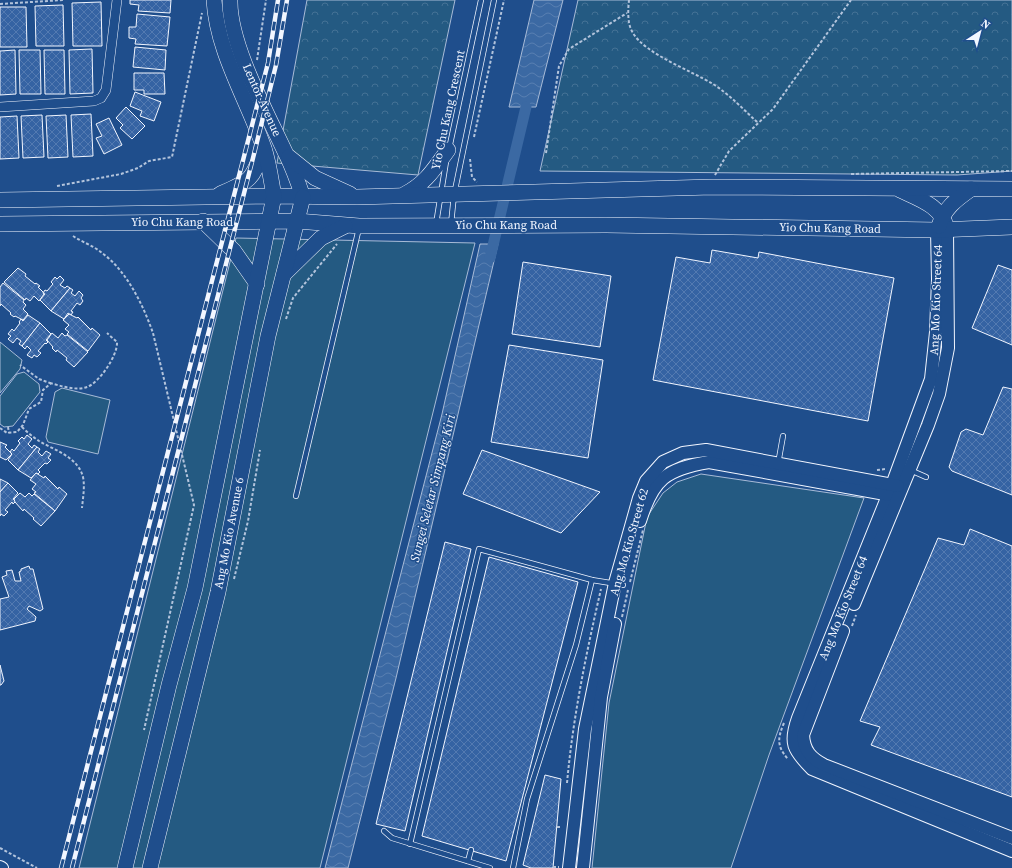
<svg xmlns="http://www.w3.org/2000/svg" width="1012" height="868" viewBox="0 0 1012 868" font-family="'Source Serif 4',serif">
<style>
.green{fill:#245a82;stroke:#a8bbd7}
.forest{fill:url(#forest-crowns);stroke:#a8bbd7}
.water{fill:url(#water-waves);stroke:#a8bbd7}
.lines{fill:none;stroke-linecap:round;stroke-linejoin:round}
.canal{stroke:#3b69a3;stroke-width:11}
.building{fill:url(#building-cross-hatch);stroke:#f2f6ff}
.service-casing{stroke:#f2f6ff;stroke-width:6}
.minor-casing{stroke:#f2f6ff;stroke-width:10}
.tertiary-casing{stroke:#f2f6ff;stroke-width:14}
.primary-casing{stroke:#f2f6ff;stroke-width:16}
.path{stroke:#b3c4dc;stroke-width:2;stroke-dasharray:3 2;stroke-linecap:butt}
.service{stroke:#1f4e8c;stroke-width:4.5}
.minor{stroke:#1f4e8c;stroke-width:9}
.tertiary{stroke:#1f4e8c;stroke-width:12}
.primary{stroke:#1f4e8c;stroke-width:15}
.rail-casing{stroke:#f2f6ff;stroke-width:4.5}
.rail{stroke:#1f4e8c;stroke-width:3;stroke-dasharray:9;stroke-linecap:butt}
.labels{text-anchor:middle;stroke-width:3;stroke-linejoin:round;paint-order:stroke}
.street-label{font-size:12px;fill:#f2f6ff;stroke:#1f4e8c}
.water-label{font-size:13px;font-style:italic;fill:#f2f6ff;stroke:#1f4e8c}
</style>
<defs>
<pattern id="forest-crowns" width="20" height="18" patternUnits="userSpaceOnUse"><rect width="20" height="18" fill="#245a82"/><path d="M2 6a3 3 0 1 1 6 0M12 15a3 3 0 1 1 6 0" fill="none" stroke="#447295"/></pattern>
<pattern id="water-waves" width="16" height="10" patternUnits="userSpaceOnUse"><rect width="16" height="10" fill="#3b69a3"/><path d="M0 5q4-4 8 0t8 0" fill="none" stroke="#587fb1"/></pattern>
<pattern id="building-cross-hatch" width="8" height="8" patternUnits="userSpaceOnUse"><rect width="8" height="8" fill="#3563a3"/><path d="M0 0l8 8M0 8l8-8" fill="none" stroke="#537ab1"/></pattern>
</defs>
<rect width="100%" height="100%" fill="#1f4e8c"/>
<g class="green">
<polygon points="236,238 475,243 320,868 79,868"/>
<polygon points="0,342 22,360 20,369 0,393"/>
<polygon points="24,372 39,384 40,392 13,426 4,427 0,424 0,396 17,374"/>
<polygon points="62,388 110,400 98,454 48,442 46,437 55,392"/>
<polygon points="701,474 864,498 769,755 731,868 592,868 609,703 647,517 663,493 677,482"/>
</g>
<g class="forest">
<polygon points="307,0 455,0 418,175 277,163"/>
<polygon points="578,0 1012,0 1012,171 957,175 540,171"/>
</g>
<g class="water">
<polygon points="534,0 563,0 536,107 509,107"/>
<polygon points="480,244 498,244 396,678 348,868 325,868 442,414"/>
</g>
<g class="lines">
<polyline class="canal" points="490,258 526,107"/>
</g>
<g class="building">
<polygon points="130,0 171,0 170,13 138,11 139,5 130,4"/>
<polygon points="101,2 102,46 73,46 72,3"/>
<polygon points="63,5 64,46 36,46 35,6"/>
<polygon points="0,7 26,7 27,47 0,47"/>
<polygon points="137,14 170,17 167,46 135,44 136,39 129,38 129,27 136,27"/>
<polygon points="135,47 166,50 165,70 133,67"/>
<polygon points="92,49 93,93 70,94 69,50"/>
<polygon points="15,50 16,94 0,95 0,51"/>
<polygon points="19,50 40,50 41,94 20,94"/>
<polygon points="44,50 64,50 65,94 45,94"/>
<polygon points="134,73 164,73 165,94 144,94 144,90 134,90"/>
<polygon points="135,92 161,102 154,121 140,116 142,111 130,106"/>
<polygon points="126,107 145,126 132,139 120,128 123,125 116,118"/>
<polygon points="91,114 93,156 73,157 71,115"/>
<polygon points="42,115 44,157 23,158 21,116"/>
<polygon points="66,115 68,157 48,158 46,116"/>
<polygon points="17,116 19,158 0,159 0,117"/>
<polygon points="109,118 122,145 104,154 96,138 102,136 96,124"/>
<polygon points="712,250 758,258 759,252 894,278 868,421 653,380 676,257 710,263"/>
<polygon points="523,262 611,276 600,347 512,334"/>
<polygon points="998,265 1012,270 1012,345 972,328"/>
<polygon points="18,268 26,274 25,276 35,284 36,283 40,286 38,287 43,292 44,294 39,301 34,296 30,301 26,298 25,300 4,282"/>
<polygon points="60,276 64,280 60,285 65,288 67,286 70,288 51,311 40,300 45,294 43,293 45,290 47,291 53,284 51,282 55,277 57,279"/>
<polygon points="3,283 24,300 23,302 26,305 23,309 28,314 23,320 15,316 14,317 10,314 11,313 1,304 0,306 0,287"/>
<polygon points="70,288 73,290 71,293 75,296 79,291 83,295 81,298 83,301 80,305 77,303 71,311 73,312 71,315 68,313 64,319 51,311"/>
<polygon points="69,314 77,318 78,317 91,330 92,328 100,335 88,351 67,334 69,332 65,329 69,325 63,320"/>
<polygon points="28,315 40,323 22,346 19,344 21,341 17,338 13,343 8,339 11,336 8,334 12,329 14,331 20,323 19,322 21,319 23,321"/>
<polygon points="40,323 51,334 46,340 48,342 46,344 45,343 38,351 41,353 37,357 34,355 32,358 27,355 31,350 27,346 25,349 22,346"/>
<polygon points="52,333 58,338 62,333 65,336 67,335 88,352 74,367 66,360 67,358 57,350 56,352 52,348 53,347 47,340"/>
<polygon points="509,345 603,360 588,458 491,442"/>
<polygon points="1003,387 1012,389 1012,495 952,471 949,467 961,432 966,429 983,435"/>
<polygon points="27,435 32,439 28,444 32,448 34,445 37,447 18,470 8,460 12,454 10,452 12,449 14,451 20,443 18,441 22,437 24,439"/>
<polygon points="0,442 7,445 5,447 12,454 6,460 0,457"/>
<polygon points="37,447 40,449 38,452 42,456 46,451 51,454 48,458 51,460 47,464 45,463 38,470 40,472 38,474 36,473 31,478 18,470"/>
<polygon points="482,450 600,492 561,533 463,494"/>
<polygon points="36,473 44,478 45,476 58,489 59,487 67,494 55,511 34,493 36,492 32,489 36,484 30,480"/>
<polygon points="0,479 8,483 0,492"/>
<polygon points="8,483 18,493 13,499 16,501 13,504 12,502 5,510 8,512 4,516 1,514 0,516 0,492"/>
<polygon points="20,493 25,497 29,493 32,496 34,494 55,511 41,526 33,519 34,518 24,509 23,511 15,502 14,499"/>
<polygon points="970,529 1012,546 1012,797 871,745 880,727 860,721 938,538 964,545"/>
<polygon points="445,542 471,549 405,831 376,824"/>
<polygon points="489,557 578,582 506,861 422,836"/>
<polygon points="29,566 30,569 33,569 43,609 40,611 29,606 27,609 36,617 35,621 0,630 0,599 9,597 2,577 7,575 6,571 12,570 15,581 21,581 19,572 21,571 21,569"/>
<polygon points="0,665 4,681 1,685 0,685"/>
<polygon points="545,775 561,779 553,868 531,868 523,865"/>
</g>
<g class="lines">
<g class="service-casing">
<g id="service">
<polyline points="449,149 481,0"/>
<polyline points="436,224 446,162"/>
<polyline points="451,224 454,195 494,0"/>
<polyline points="778,464 783,436"/>
<polyline points="910,470 926,477"/>
<polyline points="296,496 359,228"/>
<polyline points="384,831 392,838 490,868"/>
<polyline points="410,844 479,549 592,580 623,585"/>
<polyline points="468,861 471,850"/>
<polyline points="513,868 527,799 576,645 592,580"/>
</g>
</g>
<g class="minor-casing">
<polyline id="minor" points="0,107 94,101 101,98 106,90 117,0"/>
</g>
<g class="tertiary-casing">
<g id="tertiary">
<path d="M 937,230 L 938,279 L 936,332 L 931,379 L 889,493 L 798,718 C 789,743 793,750 812,769 L 1012,851"/>
<path d="M 640,521 C 653,479 666,469 709,462 L 896,496"/>
<polyline points="854,604 928,425 939,394 948,348 947,229"/>
<path d="M 843,631 L 803,735 C 804,751 811,758 824,765 L 1012,838"/>
<polyline points="0,867 2,868"/>
<polyline points="569,868 585,729 615,583 639,498 646,481 663,462 683,453 706,450 898,486"/>
<polyline points="583,868 601,697 615,624"/>
</g>
</g>
<g class="primary-casing">
<g id="primary">
<path d="M 230,0 C 229,44 267,113 286,154 C 293,168 298,182 303,197"/>
<polyline points="289,157 315,178 350,194"/>
<path d="M 900,190 C 919,199 942,206 947,229"/>
<path d="M 220,194 C 252,180 251,181 264,149"/>
<path d="M 405,194 C 426,183 434,169 448,150"/>
<polyline points="0,200 274,196 357,197 712,187 1012,189"/>
<polyline points="203,221 234,251 257,284"/>
<polyline points="0,224 297,221 359,226 606,225 937,230 1012,227"/>
<path d="M 939,226 C 944,208 957,199 971,189"/>
<polyline points="284,274 321,238 345,226"/>
<path d="M 125,868 L 169,685 L 195,588 L 274,196 C 271,180 269,163 264,148 C 247,99 217,52 214,0"/>
<polyline points="150,868 218,592 268,336 303,197"/>
</g>
</g>
<g class="path">
<path d="M 629,0 C 628,10 627,24 633,33 C 645,54 692,71 713,84 C 730,95 743,109 757,122"/>
<polyline points="0,4 63,0"/>
<polyline points="257,60 266,0"/>
<polyline points="474,137 504,0"/>
<polyline points="546,153 559,66 569,49 627,13"/>
<polyline points="470,159 472,177 477,182"/>
<polyline points="851,174 1012,171"/>
<polyline points="715,175 729,151 773,109 851,0"/>
<polyline points="57,186 121,174 138,168 149,161 172,157 202,13"/>
<path d="M 73,236 C 82,242 94,246 102,253 C 127,271 143,305 153,333 L 194,505 L 144,730"/>
<polyline points="286,319 293,298 337,244"/>
<path d="M 50,383 C 61,386 76,391 87,387 C 99,383 118,355 117,342 L 107,333"/>
<polyline points="8,427 9,433"/>
<path d="M 22,427 C 27,432 33,437 39,441 C 54,450 78,457 83,477 C 85,487 83,497 82,508"/>
<polyline points="0,428 7,433 17,432 23,425 29,409 41,402 43,390 50,384 50,383 39,379 20,365"/>
<polyline points="877,470 886,469"/>
<polyline points="234,579 248,521 260,450"/>
<polyline points="630,582 643,530"/>
<polyline points="622,617 628,590"/>
<polyline points="852,626 856,615"/>
<path d="M 784,723 C 778,737 776,746 788,759"/>
<path d="M 567,783 C 573,717 586,654 601,589"/>
<polyline points="557,827 562,827"/>
<polyline points="0,848 37,868"/>
<polyline points="553,867 559,867"/>
</g>
<use href="#service" class="service"/>
<use href="#minor" class="minor"/>
<use href="#tertiary" class="tertiary"/>
<use href="#primary" class="primary"/>
<g class="rail-casing">
<g id="rail">
<polyline points="61,868 268,63 278,0"/>
<polyline points="72,868 253,158 276,65 287,0"/>
</g>
</g>
<use href="#rail" class="rail"/>
</g>
<g class="labels">
<g class="street-label">
<text transform="translate(262 100) rotate(66)" y="4">Lentor Avenue</text>
<text transform="translate(448 110) rotate(-78)" y="4">Yio Chu Kang Crescent</text>
<text x="182" y="226">Yio Chu Kang Road</text>
<text x="506" y="229">Yio Chu Kang Road</text>
<text transform="translate(830 228) rotate(1)" y="4">Yio Chu Kang Road</text>
<text transform="translate(936 300) rotate(-88)" y="4">Ang Mo Kio Street 64</text>
<text transform="translate(229 533) rotate(-79)" y="4">Ang Mo Kio Avenue 6</text>
<text transform="translate(629 542) rotate(-74)" y="4">Ang Mo Kio Street 62</text>
<text transform="translate(843 608) rotate(-68)" y="4">Ang Mo Kio Street 64</text>
</g>
<g class="water-label">
<text transform="translate(432 488) rotate(-76)" y="5">Sungei Seletar Simpang Kiri</text>
</g>
</g>
<g transform="translate(980 32) rotate(36)" stroke="#1f4e8c" stroke-width="3" paint-order="stroke">
<path d="M0-3L7 15L0 10L-7 15Z" fill="#f2f6ff"/>
<text y="-6" font-size="11" font-weight="bold" text-anchor="middle" fill="#f2f6ff">N</text>
</g>
</svg>
